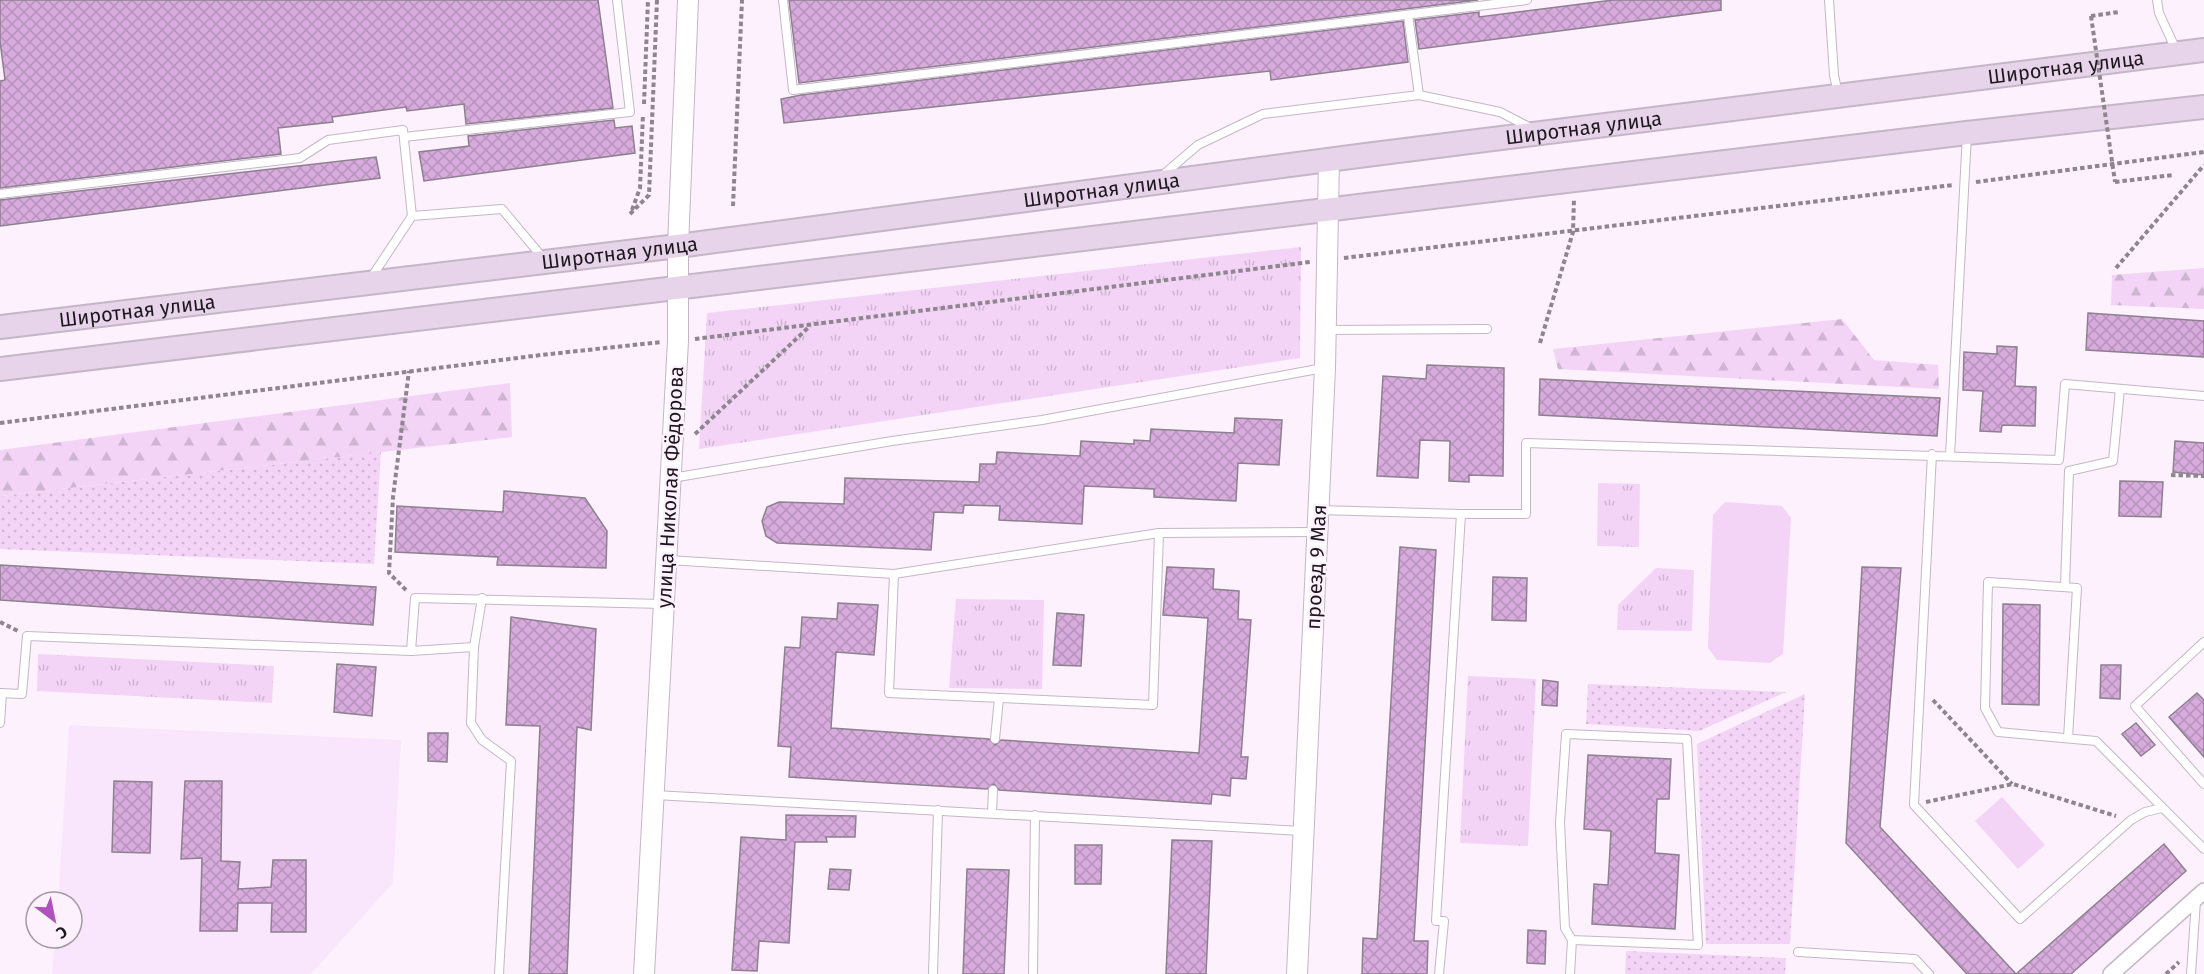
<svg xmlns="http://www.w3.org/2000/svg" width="2204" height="974" viewBox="0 0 2204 974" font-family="'Fira Sans',sans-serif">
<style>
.built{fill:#fae6fc}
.grass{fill:url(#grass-dots)}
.forest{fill:url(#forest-firs)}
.park{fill:url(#park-tufts)}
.garden{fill:#f3d4f7}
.building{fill:url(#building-cross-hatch);stroke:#8d808f;stroke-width:1.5}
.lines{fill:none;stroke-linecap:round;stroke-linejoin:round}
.service-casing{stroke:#c4b6c6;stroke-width:10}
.minor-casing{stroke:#c4b6c6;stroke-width:18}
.tertiary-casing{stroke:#c4b6c6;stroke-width:22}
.secondary-casing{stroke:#c4b6c6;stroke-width:26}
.path{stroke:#8e858f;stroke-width:4;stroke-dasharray:4.5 3;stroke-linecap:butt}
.service{stroke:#fff;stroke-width:8}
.minor{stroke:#fff;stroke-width:15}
.tertiary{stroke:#fff;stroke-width:20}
.secondary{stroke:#e8d4ea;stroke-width:22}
.path-bridge{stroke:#8e858f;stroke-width:4;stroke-dasharray:4.5 3;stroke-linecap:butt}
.labels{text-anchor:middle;stroke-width:5;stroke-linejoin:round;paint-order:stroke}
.street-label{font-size:20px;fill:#1c171d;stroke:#fdf1fe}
</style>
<defs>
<pattern id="grass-dots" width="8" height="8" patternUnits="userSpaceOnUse" patternTransform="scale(1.5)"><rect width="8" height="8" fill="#f3d4f7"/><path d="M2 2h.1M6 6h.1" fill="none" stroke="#d0b5d3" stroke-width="1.8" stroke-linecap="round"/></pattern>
<pattern id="forest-firs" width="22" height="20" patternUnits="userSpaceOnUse" patternTransform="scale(1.5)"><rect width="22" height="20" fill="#f3d4f7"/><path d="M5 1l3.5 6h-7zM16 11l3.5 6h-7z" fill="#d0b5d3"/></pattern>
<pattern id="park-tufts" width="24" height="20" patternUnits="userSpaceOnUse" patternTransform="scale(1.5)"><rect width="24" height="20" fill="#f3d4f7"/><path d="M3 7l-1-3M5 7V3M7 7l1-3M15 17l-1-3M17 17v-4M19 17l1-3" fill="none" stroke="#d0b5d3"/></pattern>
<pattern id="building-cross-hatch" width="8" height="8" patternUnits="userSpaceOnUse" patternTransform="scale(1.5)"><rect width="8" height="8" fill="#d7abdc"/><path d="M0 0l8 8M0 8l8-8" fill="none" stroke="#b892bc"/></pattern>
</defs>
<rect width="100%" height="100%" fill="#fdf1fe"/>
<polygon class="built" points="69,725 401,740 393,883 311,974 52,974 55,938 72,938 72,902 58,902"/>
<g class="grass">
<polygon points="381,452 374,564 0,549 0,496"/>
<polygon points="1588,684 1786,692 1699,731 1586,724"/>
<polygon points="1805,694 1790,944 1706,944 1697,744"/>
<polygon points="1626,951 1786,958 1785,974 1625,974"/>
</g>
<g class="forest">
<polygon points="2204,268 2204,309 2111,305 2112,275"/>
<polygon points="1842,319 1874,360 1938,365 1939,389 1558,369 1553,349"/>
<polygon points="510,383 512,437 0,496 0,450"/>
</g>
<g class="park">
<polygon points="1301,247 1300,358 699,449 707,313"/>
<polygon points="1598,483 1640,484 1639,547 1597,546"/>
<polygon points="1656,568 1694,570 1692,631 1617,630 1618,605"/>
<polygon points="956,599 1044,600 1042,689 949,688"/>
<polygon points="38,654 274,666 272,703 37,691"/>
<polygon points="1468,676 1536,679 1528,846 1460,843"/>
</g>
<g class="garden">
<polygon points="1725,502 1782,506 1791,518 1783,654 1770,663 1717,660 1708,648 1713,515"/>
<polygon points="2002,797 2045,845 2018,869 1975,821"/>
</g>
<g class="building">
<polygon points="0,0 598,0 613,108 466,124 464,104 407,111 406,107 332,117 333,122 278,128 281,154 0,188 0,81 5,80 0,41"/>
<polygon points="789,0 1478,0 799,83"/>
<polygon points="1613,0 1721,0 1721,10 1419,49 1415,20 1479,12 1479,17"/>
<polygon points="1403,21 1408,62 1271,80 1270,71 784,123 781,99 801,95"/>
<polygon points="614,120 615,128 632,126 635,153 424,181 419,152 469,146 468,136"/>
<polygon points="376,157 380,178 0,226 0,200"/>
<polygon points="2088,313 2204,321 2204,357 2086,350"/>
<polygon points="1997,346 2017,347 2015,386 2036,387 2035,426 2002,425 2001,432 1980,431 1983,391 1963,390 1964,352 1997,354"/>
<polygon points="1427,365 1504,368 1503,476 1469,475 1469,482 1449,481 1450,441 1420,440 1418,478 1377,476 1383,376 1426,379"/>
<polygon points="1540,379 1940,398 1937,436 1539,415"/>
<polygon points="1235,418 1282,420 1279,465 1238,463 1236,501 1154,497 1154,489 1084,486 1082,524 999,520 1000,506 964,505 963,513 934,512 931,550 777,543 766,536 762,521 767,507 779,502 844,504 845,478 979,482 980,464 996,464 997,452 1080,456 1081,441 1134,444 1134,440 1150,441 1151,429 1234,433"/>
<polygon points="2175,441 2204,443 2204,475 2173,472"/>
<polygon points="2120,481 2163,482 2161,517 2119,516"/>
<polygon points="504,491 585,498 607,531 606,568 497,565 498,557 395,552 397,506 503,512"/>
<polygon points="1400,547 1436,550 1414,941 1428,941 1427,974 1362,974 1363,938 1377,939"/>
<polygon points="0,565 376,587 373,625 0,600"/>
<polygon points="1167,567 1214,569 1213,589 1239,591 1238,619 1251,620 1241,757 1248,757 1246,779 1231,778 1230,796 1212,794 1211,804 999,790 994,784 987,789 789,777 791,747 778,746 785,647 800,648 802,617 837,619 838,603 878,605 874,655 836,652 831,728 989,739 995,745 1001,740 1199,753 1208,618 1163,615"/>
<polygon points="1862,567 1901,568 1880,827 2016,974 2164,844 2186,871 2071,974 1967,974 1846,843"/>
<polygon points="1493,577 1527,578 1526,621 1492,620"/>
<polygon points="2003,604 2040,605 2039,705 2002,704"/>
<polygon points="1057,613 1084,615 1081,666 1053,665"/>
<polygon points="511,617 596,629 591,730 577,727 567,974 529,974 540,726 506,725"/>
<polygon points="337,664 376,667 372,716 334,712"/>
<polygon points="2101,665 2121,665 2120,699 2100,698"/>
<polygon points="1543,680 1558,682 1557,706 1542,705"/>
<polygon points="2197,693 2204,700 2204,757 2169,717"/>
<polygon points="2136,723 2155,745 2141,756 2122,734"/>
<polygon points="428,733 448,733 447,762 428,761"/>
<polygon points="1588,755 1671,759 1669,799 1657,799 1655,853 1679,855 1675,929 1592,924 1594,884 1608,885 1611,831 1584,829"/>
<polygon points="114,781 152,782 150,853 112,852"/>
<polygon points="185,781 222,781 221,861 240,862 238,889 271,887 273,860 306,860 306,932 271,932 272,903 238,903 237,931 200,931 202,858 181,859"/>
<polygon points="786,815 856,816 855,837 826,837 827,842 795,842 789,943 759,941 757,971 732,970 741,837 786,840"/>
<polygon points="1172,840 1212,841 1206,974 1166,974"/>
<polygon points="1075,845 1102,845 1101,884 1075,884"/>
<polygon points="830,869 851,870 849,890 828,889"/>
<polygon points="967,869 1009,870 1004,974 963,974"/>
<polygon points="1528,930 1546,931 1545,964 1527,963"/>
</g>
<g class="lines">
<g class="service-casing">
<g id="service">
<polyline points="783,0 793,90 1527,0"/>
<polyline points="1829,0 1834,75 1838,94"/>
<polyline points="2157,0 2159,13 2177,52"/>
<polyline points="1408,15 1419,95"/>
<polyline points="404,137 630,112 617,0"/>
<polyline points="1163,175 1198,145 1263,114 1419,95 1500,112 1531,128"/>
<polyline points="0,194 300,158 328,140 403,130 412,216"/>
<polyline points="371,278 412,216 502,209 543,258"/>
<polyline points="1327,330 1487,329"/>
<polyline points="1932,454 1914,805 2020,919 2131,820 2145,812 2162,808"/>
<polyline points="1950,456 1967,134"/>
<polyline points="672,478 892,441 1042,420 1323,368"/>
<polyline points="1319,510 1461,514 1436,921 1444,921 1439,974"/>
<polyline points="1461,514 1526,514 1526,443 2059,460 2065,384 2204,396"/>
<polyline points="668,560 894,574 1159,533 1316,532"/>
<polyline points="894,574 889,693 1153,705 1159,533"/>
<polyline points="2065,586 2069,471 2113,461 2120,389"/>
<polyline points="482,598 474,647 471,723 482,740 511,761 499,974"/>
<polyline points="2204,642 2135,706 2204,784"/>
<polyline points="411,651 474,647"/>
<polyline points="0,693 22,694 27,636 411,651 415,598 663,604"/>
<polyline points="0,723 2,694"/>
<polyline points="2068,738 2077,588 1988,582 1985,708 1998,732 2096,741 2204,849"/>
<polyline points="995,739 999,698"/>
<polyline points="655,795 1302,831"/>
<polyline points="992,813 993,790"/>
<polyline points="1798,952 1915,959 1929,974"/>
<polyline points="933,974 938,810"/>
<polyline points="1033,974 1035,815"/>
<polyline points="1570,974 1572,940 1565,928 1560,823 1566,734 1687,739 1698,945 1572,940"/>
<polyline points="2191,974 2196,901"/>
</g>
</g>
<g class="minor-casing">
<polyline id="minor" points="2111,974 2204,891"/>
</g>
<g class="tertiary-casing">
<g id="tertiary">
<polyline points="644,974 678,341 678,246 688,0"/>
<polyline points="1297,974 1325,368 1329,160"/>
</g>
</g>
<g class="secondary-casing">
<g id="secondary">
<path id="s1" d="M 0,327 L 678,246 L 1366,155 L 2204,50"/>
<polyline points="0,369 1967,133 2204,107"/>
</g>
</g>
<g class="path">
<polyline points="2091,16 2119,12"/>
<polyline points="644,104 648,0"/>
<polyline points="1976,182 2204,152"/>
<polyline points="2115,182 2173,175"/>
<polyline points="733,206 742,0"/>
<polyline points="632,210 640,188 643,114"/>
<polyline points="630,214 649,195 657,0"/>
<polyline points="1344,258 1953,185"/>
<polyline points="2116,268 2204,165"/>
<polyline points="695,339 1310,262"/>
<polyline points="1540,343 1573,232 1574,198"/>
<polyline points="0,423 541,355 661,342"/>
<polyline points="695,434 810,326"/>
<polyline points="2171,475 2204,476"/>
<polyline points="406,590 389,573 393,497 409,371"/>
<polyline points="0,622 18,631"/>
<polyline points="1933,700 2012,784"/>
<polyline points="1926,802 2013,784 2116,816"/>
<polyline points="2166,974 2179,962"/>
</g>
<use href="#service" class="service"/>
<use href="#minor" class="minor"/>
<use href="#tertiary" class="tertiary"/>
<use href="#secondary" class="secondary"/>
<polyline class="path-bridge" points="2091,16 2115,182"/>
</g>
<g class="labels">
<g class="street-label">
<text dy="7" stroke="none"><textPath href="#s1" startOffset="2082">Широтная улица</textPath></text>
<text dy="7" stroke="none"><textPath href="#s1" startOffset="1596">Широтная улица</textPath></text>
<text dy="7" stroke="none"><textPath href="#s1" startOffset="1110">Широтная улица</textPath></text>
<text dy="7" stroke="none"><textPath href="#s1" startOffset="624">Широтная улица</textPath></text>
<text dy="7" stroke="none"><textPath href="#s1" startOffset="138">Широтная улица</textPath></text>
<text transform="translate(670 487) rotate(-87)" y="7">улица Николая Фёдорова</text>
<text transform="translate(1316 567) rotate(-87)" y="7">проезд 9 Мая</text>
</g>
</g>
<g transform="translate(54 920) rotate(148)"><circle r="28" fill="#fdf1fe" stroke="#a39aa4" stroke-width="1.5"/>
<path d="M0-4.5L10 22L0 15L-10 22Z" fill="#b052bd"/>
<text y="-9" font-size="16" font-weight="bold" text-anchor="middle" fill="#1c171d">С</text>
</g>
</svg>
